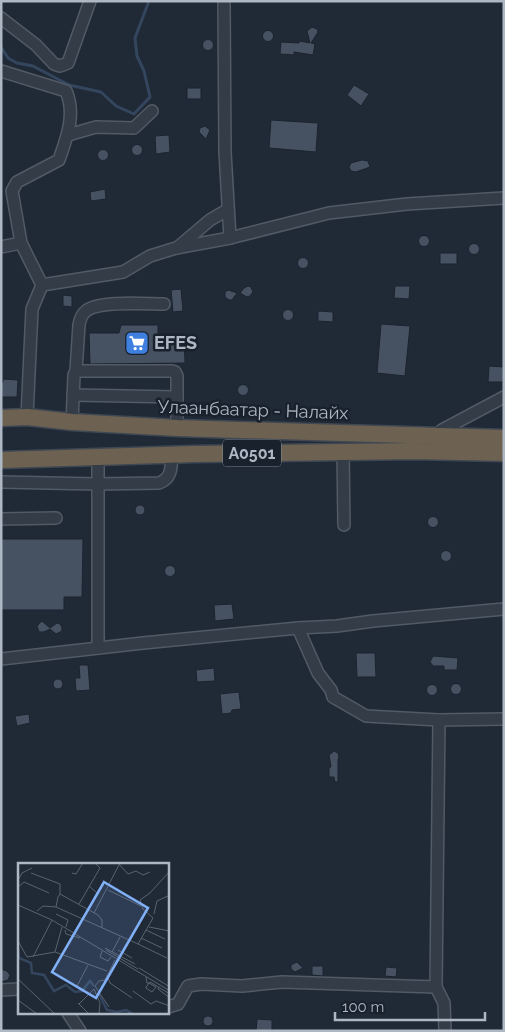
<svg xmlns="http://www.w3.org/2000/svg" width="505" height="1032" viewBox="0 0 505 1032" font-family="Raleway,sans-serif">
<style>
.lines{fill:none;stroke-linecap:round;stroke-linejoin:round}
.stream{stroke:#34465e;stroke-width:3}
.building{fill:#465161;stroke:#1b232e}
.minor-casing{stroke:#515a65;stroke-width:14}
.highway-casing{stroke:#3e4752;stroke-width:19}
.minor{stroke:#343c47;stroke-width:11}
.highway{stroke:#6d6251;stroke-width:16}
.labels{text-anchor:middle;stroke-width:5;stroke-linejoin:round;paint-order:stroke}
.shield{fill:#19212c;stroke:#818a96;stroke-width:1}
.shield-label{font-size:16px;font-weight:bold;fill:#aeb7c4}
.poi-label{font-size:18px;font-weight:bold;fill:#aeb7c4;stroke:#19212c;text-anchor:start}
.street-label{font-size:18px;fill:#aeb7c4;stroke:#19212c}
.inset-river{fill:none;stroke:#34465e;stroke-width:2.5}
.inset-road{fill:none;stroke:#59626f;stroke-width:1}
.view{fill:#81b0f6;fill-opacity:0.15;stroke:#81b0f6;stroke-width:2.5}
.inset-edge{fill:none;stroke:#aeb7c4;stroke-width:2.5}
</style>
<rect width="100%" height="100%" fill="#202a37"/>
<g class="lines">
<polyline class="stream" points="1,47 8,58 17,63 33,66 69,85 101,92 116,106 134,114 150,97 144,71 137,56 135,38 149,1"/>
</g>
<g class="building">
<polygon points="312,27 317,29 318,32 311,43 315,44 313,55 294,52 294,55 280,54 281,42 299,43 299,41 310,43 307,31"/>
<circle cx="268" cy="36" r="5.5"/>
<circle cx="208" cy="45" r="5.5"/>
<polygon points="354,85 369,94 361,106 347,95"/>
<rect x="187" y="88" width="14" height="11"/>
<polygon points="271,120 318,123 316,152 269,148"/>
<polygon points="205,126 210,130 206,139 199,132 200,128"/>
<polygon points="169,135 170,152 156,154 155,136"/>
<circle cx="137" cy="150" r="5.5"/>
<circle cx="103" cy="155" r="5.5"/>
<polygon points="362,160 368,161 370,167 356,172 351,171 349,167 351,163"/>
<polygon points="105,189 106,199 91,201 90,192"/>
<circle cx="424" cy="241" r="5.5"/>
<circle cx="474" cy="249" r="5.5"/>
<rect x="440" y="253" width="17" height="11"/>
<circle cx="303" cy="263" r="5.5"/>
<polygon points="248,286 251,287 253,292 250,296 247,297 240,293 244,288"/>
<polygon points="395,286 410,286 409,299 394,298"/>
<polygon points="181,289 183,311 173,312 171,290"/>
<polygon points="228,290 237,293 232,300 229,300 225,297 225,292"/>
<polygon points="63,295 72,296 72,307 63,306"/>
<circle cx="288" cy="315" r="5.5"/>
<polygon points="318,311 333,312 333,322 318,321"/>
<polygon points="381,324 410,326 405,376 377,373"/>
<polygon points="121,325 158,325 158,334 184,334 185,363 90,364 89,333 119,333"/>
<polygon points="489,366 504,367 504,382 488,382"/>
<polygon points="3,379 18,380 17,397 1,397 1,382 3,382"/>
<circle cx="243" cy="390" r="5.5"/>
<circle cx="140" cy="510" r="5"/>
<circle cx="433" cy="522" r="5.5"/>
<polygon points="1,539 83,539 82,597 64,597 64,610 1,610"/>
<circle cx="446" cy="556" r="5.5"/>
<circle cx="170" cy="571" r="5.5"/>
<polygon points="232,604 234,619 215,621 214,605"/>
<polygon points="42,621 50,628 57,623 60,624 62,627 62,631 56,634 50,629 44,632 39,632 37,626"/>
<polygon points="356,653 375,653 376,677 357,677"/>
<polygon points="433,656 458,658 457,670 444,670 444,666 433,666 430,662"/>
<polygon points="79,665 88,665 90,690 76,691 75,678 80,678"/>
<polygon points="214,668 215,681 197,682 196,670"/>
<circle cx="58" cy="684" r="5"/>
<circle cx="456" cy="689" r="5.5"/>
<circle cx="432" cy="690" r="5.5"/>
<polygon points="239,692 241,709 232,710 231,713 222,714 220,694"/>
<polygon points="29,714 30,723 17,726 15,716"/>
<polygon points="334,751 338,753 339,757 338,760 338,782 335,782 334,777 329,777 329,767 331,767 329,755"/>
<polygon points="297,962 303,968 295,972 291,969 291,965"/>
<polygon points="312,966 323,966 323,976 312,975"/>
<polygon points="386,967 397,968 396,977 385,976"/>
<polygon points="1,969 7,971 10,975 8,980 1,982"/>
<circle cx="208" cy="1021" r="5"/>
<polygon points="257,1019 272,1020 272,1031 256,1031"/>
</g>
<g class="lines">
<g class="minor-casing">
<g id="minor">
<polyline points="224,4 225,152 230,238"/>
<polyline points="1,18 36,45 54,64 60,66 68,63 90,1"/>
<path d="M 1,71 L 66,91 C 76,114 67,137 59,160 L 17,182 L 12,191 L 21,243 L 42,285 L 32,309 L 27,417"/>
<polyline points="68,135 96,127 134,128 152,111"/>
<polyline points="1,247 21,243"/>
<polyline points="177,248 210,220 227,210"/>
<polyline points="42,285 123,272 150,256 176,248 230,238 329,213 407,204 504,198"/>
<path d="M 76,371 L 79,325 C 80,319 82,314 86,311 C 98,300 147,304 164,304"/>
<polyline points="73,395 177,397"/>
<polyline points="72,422 74,375 76,371 172,371 175,372 177,376 177,428"/>
<polyline points="434,436 442,430 504,397"/>
<polyline points="343,452 344,525"/>
<polyline points="98,458 98,648"/>
<path d="M 1,482 L 97,484 L 159,483 C 172,478 171,468 172,455"/>
<polyline points="1,519 56,518"/>
<polyline points="298,628 318,673 331,690 333,697 366,716 439,720 504,719"/>
<polyline points="1,659 143,643 298,628 337,626 373,621 504,609"/>
<polyline points="439,720 436,987 444,1003 445,1031"/>
<polyline points="1,990 19,989"/>
<polyline points="168,1007 178,1004 188,986 201,984 242,986 282,982 436,987"/>
<polyline points="68,1013 80,1031"/>
</g>
</g>
<g class="highway-casing">
<g id="highway">
<polyline points="1,418 27,417 72,422 177,428 504,438"/>
<polyline points="1,460 194,454 415,451 504,453"/>
</g>
</g>
<use href="#minor" class="minor"/>
<use href="#highway" class="highway"/>
</g>
<defs>
<g id="supermarket-square" transform="scale(1.25)"><rect x="-9" y="-9" width="18" height="18" rx="4" fill="#3f7fe0" stroke="#19212c"/><path d="M-6-5.5h2.5l.6 2H6L4.5 2H-2.5L-4.4-4H-6ZM-1.5 3.2a1.3 1.3 0 1 0 .1 0ZM3 3.2a1.3 1.3 0 1 0 .1 0Z" fill="#fff"/></g>
</defs>
<g fill-rule="evenodd">
<use href="#supermarket-square" x="137" y="343"/>
</g>
<g class="labels">
<rect class="shield" x="223" y="439.5" width="58" height="27" rx="4"/>
<g class="shield-label">
<text x="252" y="459">A0501</text>
</g>
<g class="poi-label">
<text x="154" y="349">EFES</text>
</g>
<g class="street-label">
<text transform="translate(253 410) rotate(2)" y="6">Улаанбаатар - Налайх</text>
</g>
</g>
<g transform="translate(18 863)">
<rect width="151" height="151" fill="#202a37"/>
<path class="inset-river" d="M 0,85 L 1,95 L 13,100 L 14,110 L 26,112 L 36,128 L 48,122 L 57,129 L 64,128 L 72,118 L 76,123M 81,131 L 89,147 L 99,149 L 108,147 L 115,151"/>
<path class="inset-road" d="M 101,1 L 110,11 L 118,8 L 125,12 L 132,9M 13,10 L 42,21 L 42,31M 54,10 L 58,11 L 65,0M 0,17 L 4,10 L 14,5M 71,23 L 79,30 L 75,38M 0,24 L 6,19 L 31,30M 90,27 L 123,43M 131,31 L 152,8M 61,41 L 82,5 L 77,0M 0,42 L 34,57 L 152,128M 19,48 L 25,43 L 38,44M 76,50 L 102,0M 38,51 L 50,57 L 48,64M 136,51 L 139,38 L 152,32M 44,64 L 37,89 L 89,108M 131,64 L 152,68M 84,65 L 84,57 L 80,52 L 42,31 L 40,34 L 38,44 L 120,81 L 135,55 L 125,46 L 122,37 L 132,30M 47,67 L 48,71 L 62,75M 128,67 L 147,76M 123,75 L 144,85M 0,78 L 9,94 L 37,89M 120,81 L 149,95M 87,85 L 117,101M 88,87 L 120,106M 100,87 L 114,95M 84,88 L 82,94 L 90,98 L 93,94M 94,89 L 102,74M 15,94 L 34,57M 121,105 L 152,124M 89,112 L 92,120 L 114,135M 128,114 L 129,120 L 131,120 L 138,124 L 134,129 L 128,125 L 128,124 L 129,123 L 131,120 L 132,119 L 152,131M 0,116 L 37,151M 59,123 L 70,102M 141,124 L 140,126 L 152,135M 115,128 L 133,141 L 138,138 L 152,143M 0,137 L 19,151M 60,140 L 71,151M 61,141 L 76,126 L 82,140 L 81,151M 91,144 L 77,123 L 81,118 L 87,117 L 97,97"/>
<path class="view" d="M 86,19 L 130,45 L 78,135 L 34,109 Z"/>
<rect width="151" height="151" class="inset-edge"/>
</g>
<rect width="505" height="1032" fill="none" stroke="#aeb7c4" stroke-width="5"/>
<path d="M335 1012v8h150v-8" fill="none" stroke="#aeb7c4" stroke-width="2.5"/>
<text x="342" y="1012" font-size="15" fill="#aeb7c4" stroke="#19212c" stroke-width="4" paint-order="stroke">100 m</text>
</svg>
